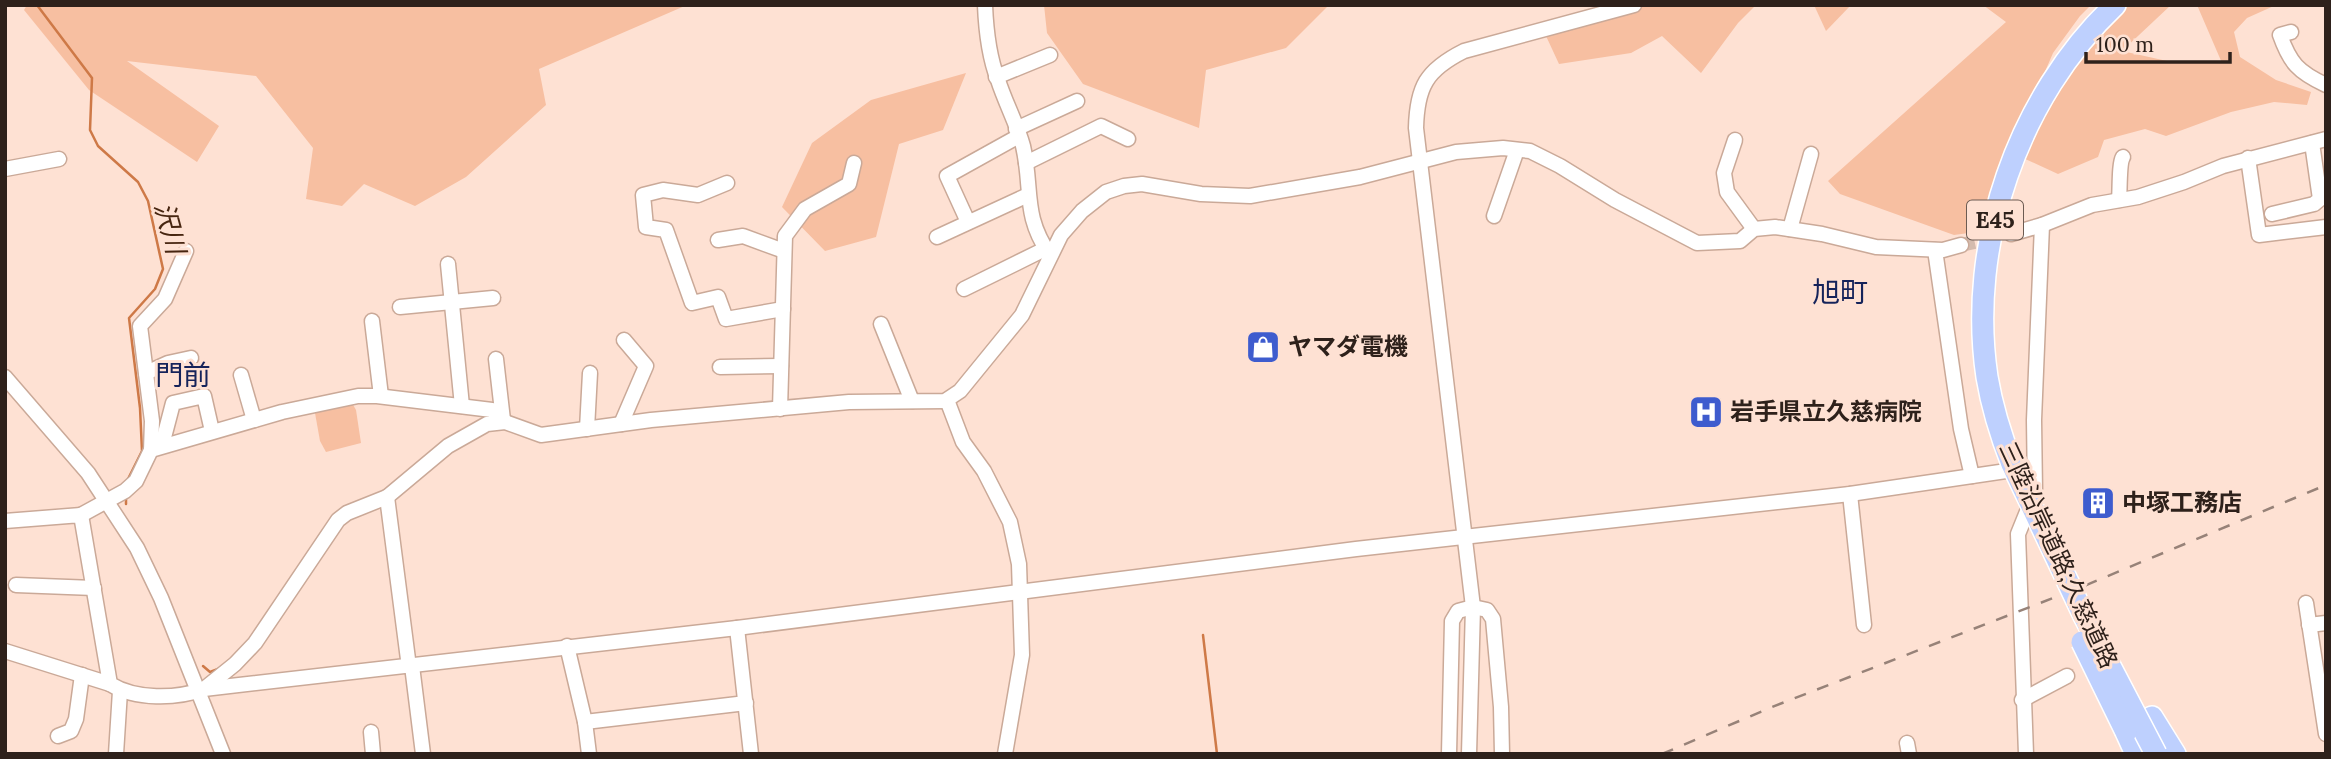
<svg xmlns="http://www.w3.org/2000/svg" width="2331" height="759" viewBox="0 0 2331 759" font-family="Lora,'Noto Sans JP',serif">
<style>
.green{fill:#f7bfa1}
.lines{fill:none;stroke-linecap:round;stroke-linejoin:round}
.stream{stroke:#ce7947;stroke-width:2.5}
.minor-tunnel{stroke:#d4bbae;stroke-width:14;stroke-dasharray:14 7;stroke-linecap:butt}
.minor-casing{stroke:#caa998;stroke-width:17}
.highway-casing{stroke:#fff;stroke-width:24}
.minor{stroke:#fff;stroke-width:14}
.highway{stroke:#bed0fe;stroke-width:21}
.rail{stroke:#978278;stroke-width:2.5;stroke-dasharray:12 12;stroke-linecap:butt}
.highway-bridge-casing{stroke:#fff;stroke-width:24;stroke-linecap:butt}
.highway-bridge{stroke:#bed0fe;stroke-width:21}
.labels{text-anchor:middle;stroke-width:6;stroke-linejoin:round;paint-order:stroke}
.shield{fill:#fee1d3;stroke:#6c5b52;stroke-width:2}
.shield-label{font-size:23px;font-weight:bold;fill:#2e211b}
.poi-label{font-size:24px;font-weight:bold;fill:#2e211b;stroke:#fee1d3;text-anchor:start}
.street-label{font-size:24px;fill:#2e211b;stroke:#fee1d3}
.water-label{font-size:26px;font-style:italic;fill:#472510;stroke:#fee1d3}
.quarter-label{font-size:28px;fill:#15235a;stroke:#fee1d3}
</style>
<rect width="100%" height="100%" fill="#fee1d3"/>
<g class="green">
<polygon points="27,5 687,5 539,69 546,105 466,177 415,206 364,184 342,206 306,199 313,148 256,76 127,61 219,126 197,162 89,90 24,10"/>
<polygon points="1044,5 1329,5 1286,48 1206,70 1199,128 1083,84 1047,33"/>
<polygon points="1607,5 1756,5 1738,23 1701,73 1662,36 1631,53 1559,64 1540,23"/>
<polygon points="1814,5 1851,5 1826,31"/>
<polygon points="1983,5 2091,5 2080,16 2053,53 1976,232 1954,235 1840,194 1828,181 2006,22"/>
<polygon points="2127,5 2171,5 2122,51 2167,61 2222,63 2197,5 2276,5 2247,18 2234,32 2240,57 2276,80 2311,92 2307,105 2274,102 2231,112 2166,136 2145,129 2104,140 2098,157 2058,174 2023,158 2051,94 2097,36"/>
<polygon points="966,73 943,130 899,144 876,237 825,251 782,207 812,143 871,100"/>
<polygon points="352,403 356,410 361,443 326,452 320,441 315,413"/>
</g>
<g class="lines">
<g class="stream">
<polyline points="37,5 92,78 90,130 98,146 138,182 148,201 163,269 155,289 129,318 140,408 142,451 128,479"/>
<polyline points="126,504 126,497"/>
<polyline points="1203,635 1217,754"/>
<polyline points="203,666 210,672 218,669"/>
</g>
<polyline class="minor-tunnel" points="1961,245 1997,237"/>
<g class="minor-casing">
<g id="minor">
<path d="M 985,5 C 986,30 989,57 998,80 C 1005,102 1017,124 1023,146 C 1033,189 1022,215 1050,255"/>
<path d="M 2291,32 L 2280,35 C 2290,63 2298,72 2326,85"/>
<polyline points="996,77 1050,55"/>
<polyline points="1016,129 1077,101"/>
<polyline points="1735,140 1724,173 1727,192 1754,229"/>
<polyline points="2248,158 2259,235 2326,227"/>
<polyline points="1026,163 1101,126 1128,139"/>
<polyline points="5,169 59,159"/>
<polyline points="727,183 698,195 663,190 643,195 646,227 666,230 692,303 718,297 726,319 783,309"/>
<path d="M 2119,200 C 2120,189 2119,163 2123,157"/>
<polyline points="2272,214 2314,204 2320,199 2312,143"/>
<polyline points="1494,216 1517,150"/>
<polyline points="968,222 947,176 1019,136"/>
<polyline points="1790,229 1811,154"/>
<polyline points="2011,234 2042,225 2092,205 2138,197 2184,182 2223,166 2326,139"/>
<polyline points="937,237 1028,195"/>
<polyline points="718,240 743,236 784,251"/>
<polyline points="1935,250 1961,429 1972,476"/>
<polyline points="448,264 462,406"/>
<polyline points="964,289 1045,249"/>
<polyline points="400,307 493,298"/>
<polyline points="372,321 381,396"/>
<polyline points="881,324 912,401"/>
<polyline points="496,359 503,420"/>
<polyline points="720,367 781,366"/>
<polyline points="146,373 168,363 191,358"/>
<polyline points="241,375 254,420"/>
<polyline points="5,377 88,473 137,548 161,598 223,754"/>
<polyline points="947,400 963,442 984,471 1010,522 1019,564 1022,655 1005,754"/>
<polyline points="780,409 785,236 805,209 849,184 854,163"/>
<polyline points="621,424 646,366 624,340"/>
<polyline points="587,429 590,373"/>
<polyline points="162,445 173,403 204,396 212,431"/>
<polyline points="151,450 152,421 140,326 165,299 186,251"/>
<polyline points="1850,494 1864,625"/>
<polyline points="387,497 409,667"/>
<polyline points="81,515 125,491 136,481 151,450 282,412 358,396 377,396 492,410 505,422"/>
<path d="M 5,521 L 81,515 L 110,684 C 136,700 176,699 204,689 L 737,628 L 1356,549 L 1850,494 L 2034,467"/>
<polyline points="16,585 94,588"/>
<polyline points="2306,603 2326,734"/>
<polyline points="2309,625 2326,623"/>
<polyline points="737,628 751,754"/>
<polyline points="567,646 585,722 589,754"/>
<polyline points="5,651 110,684"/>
<polyline points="412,666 423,754"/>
<polyline points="204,689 235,664 255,643 338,520 347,513 387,497 448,446 487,424 505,422 541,435 651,420 849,402 945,401 960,391 1022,315 1061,235 1082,211 1106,192 1124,186 1142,184 1201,194 1250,196 1360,177 1456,152 1503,148 1530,151 1560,166 1615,200 1697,243 1740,241 1754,229 1775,227 1822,234 1876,247 1943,250 1961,245"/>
<polyline points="2022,700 2067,676"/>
<polyline points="585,722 746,703"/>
<polyline points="371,732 373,754"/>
<polyline points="58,736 71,731 76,719 82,675"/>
<polyline points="1907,743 1909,754"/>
<polyline points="116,754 120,691"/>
<polyline points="1449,754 1452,621 1458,611 1473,607 1487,610 1493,619 1501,707 1502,754"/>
<path d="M 1469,754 L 1473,607 L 1416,128 C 1417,87 1426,70 1464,51 L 1634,5"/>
<polyline points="2026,754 2018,534 2035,492 2034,420 2042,225"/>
</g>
</g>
<g class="highway-casing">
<g id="highway">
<path d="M 2012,464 C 2001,436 1992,407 1987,377 C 1967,244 2018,97 2115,5"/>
<polyline points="2152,717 2175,754"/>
<polyline points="2126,732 2136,754"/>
</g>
</g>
<use href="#minor" class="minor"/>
<use href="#highway" class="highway"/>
<polyline class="rail" points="1662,754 1772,707 2084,586 2326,485"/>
<g class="highway-bridge-casing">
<g id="highway-bridge">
<polyline points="2012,464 2084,616 2156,754"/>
<polyline points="2082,642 2126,732"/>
</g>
</g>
<use href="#highway-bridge" class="highway-bridge"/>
</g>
<defs>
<g id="shop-square" transform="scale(1.75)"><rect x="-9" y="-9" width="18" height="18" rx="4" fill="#3e5cce" stroke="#fee1d3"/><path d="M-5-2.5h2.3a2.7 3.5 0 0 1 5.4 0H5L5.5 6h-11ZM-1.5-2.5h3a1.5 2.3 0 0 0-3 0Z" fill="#fff"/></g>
<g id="hospital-square" transform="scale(1.75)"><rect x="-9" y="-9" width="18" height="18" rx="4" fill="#3e5cce" stroke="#fee1d3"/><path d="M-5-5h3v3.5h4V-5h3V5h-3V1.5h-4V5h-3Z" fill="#fff"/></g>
<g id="building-square" transform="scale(1.75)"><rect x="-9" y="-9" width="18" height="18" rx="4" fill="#3e5cce" stroke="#fee1d3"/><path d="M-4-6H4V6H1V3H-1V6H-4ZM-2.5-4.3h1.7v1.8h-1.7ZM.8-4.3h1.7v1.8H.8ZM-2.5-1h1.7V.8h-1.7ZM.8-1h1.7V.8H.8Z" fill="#fff"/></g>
</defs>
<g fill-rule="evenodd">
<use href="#shop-square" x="1263" y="347"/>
<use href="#hospital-square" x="1706" y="412"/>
<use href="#building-square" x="2098" y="503"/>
</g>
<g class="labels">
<rect class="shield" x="1967" y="200.5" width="56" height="39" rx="5"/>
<g class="shield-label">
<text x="1995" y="228">E45</text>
</g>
<g class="poi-label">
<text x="1288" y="355">ヤマダ電機</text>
<text x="1730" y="420">岩手県立久慈病院</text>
<text x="2122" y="511">中塚工務店</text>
</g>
<g class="street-label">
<text transform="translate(2058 555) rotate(65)" y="8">三陸沿岸道路;久慈道路</text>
</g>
<g class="water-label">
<text transform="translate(170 228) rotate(75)" y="9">沢川</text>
</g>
<g class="quarter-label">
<text x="1840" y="302">旭町</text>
<text x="183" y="385">門前</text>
</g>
</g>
<rect width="2331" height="759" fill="none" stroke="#2e211b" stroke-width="14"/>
<path d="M2086 52v10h144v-10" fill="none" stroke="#2e211b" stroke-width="3.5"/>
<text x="2096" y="52" font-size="21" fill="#2e211b" stroke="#fee1d3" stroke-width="5" paint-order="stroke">100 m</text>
</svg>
